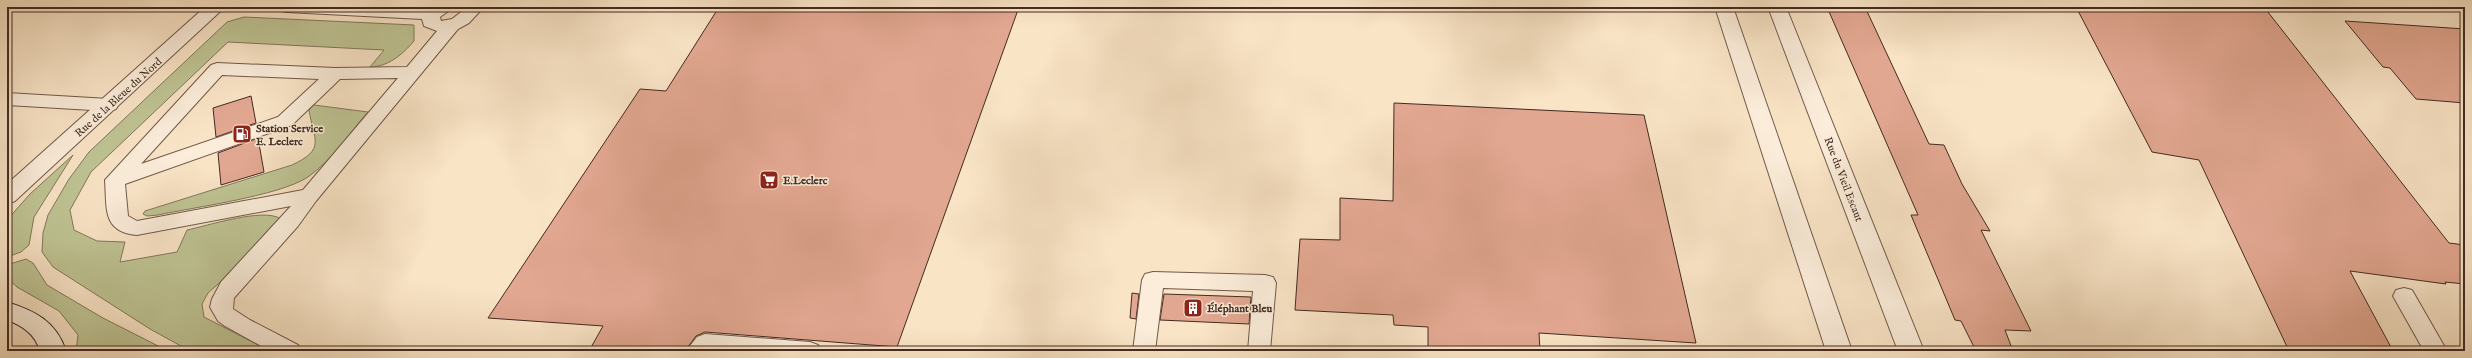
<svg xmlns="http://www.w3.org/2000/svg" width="2472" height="358" viewBox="0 0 2472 358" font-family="'IM FELL English',serif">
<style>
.green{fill:#bfc494;stroke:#82785a}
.building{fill:#e2a791;stroke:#442b21}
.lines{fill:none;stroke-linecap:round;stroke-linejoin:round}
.lane-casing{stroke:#71594a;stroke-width:2}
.street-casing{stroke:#71594a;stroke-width:2}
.secondary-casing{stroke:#442b21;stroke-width:2}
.lane{fill:#fbedda;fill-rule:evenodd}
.street{fill:#fbedda;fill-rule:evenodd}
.secondary{fill:#fbedda;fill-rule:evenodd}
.labels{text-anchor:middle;stroke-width:3;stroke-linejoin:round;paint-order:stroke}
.street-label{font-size:11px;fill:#442b21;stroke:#fbedda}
.poi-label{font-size:11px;font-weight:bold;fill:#442b21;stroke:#fbedda;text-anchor:start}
</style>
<rect width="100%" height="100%" fill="#f9e4c6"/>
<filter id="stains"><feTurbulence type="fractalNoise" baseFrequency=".005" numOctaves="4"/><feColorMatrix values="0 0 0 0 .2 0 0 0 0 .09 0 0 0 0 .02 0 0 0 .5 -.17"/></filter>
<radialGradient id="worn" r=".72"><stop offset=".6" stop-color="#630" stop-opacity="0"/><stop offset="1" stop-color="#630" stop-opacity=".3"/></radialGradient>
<g class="green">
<path d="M 244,17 L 414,25 L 414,41 C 403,54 388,67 370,67 L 384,50 L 228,42 L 91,172 L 70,210 L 74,230 L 97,241 L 125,242 L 120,262 L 177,252 L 187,230 C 207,226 264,207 281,219 L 281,228 L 208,293 L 202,304 L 204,317 L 270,351 L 190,351 L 150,329 L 53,267 L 42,252 L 43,233 L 48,215 L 69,179 L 89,152 L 227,22 Z"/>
<path d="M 314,105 L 368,112 C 349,134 331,161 308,177 C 279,196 195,207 158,215 L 147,216 L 143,214 L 145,211 L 292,165 C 326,149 314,141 309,110 Z"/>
<polygon points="73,155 34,217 29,245 21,252 7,257 7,220 30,194"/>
<polygon points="26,259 33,263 47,285 103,318 168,351 76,351 78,335 59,311 17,287 7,278 7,265"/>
</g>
<g class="building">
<polygon points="719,7 1019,7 897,347 705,332 696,336 685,351 589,351 603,326 488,318 640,89 666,91"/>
<polygon points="1827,7 1865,7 1929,144 1944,145 1962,184 1990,231 1981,230 2031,331 2005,330 2013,351 1976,351 1961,321 1955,320 1911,215 1918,215"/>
<polygon points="2076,7 2264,7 2449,243 2465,245 2465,284 2445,282 2446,284 2350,271 2393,351 2289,351 2199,160 2152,152"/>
<polygon points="2345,21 2465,29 2465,103 2416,99 2390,68 2383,67"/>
<polygon points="251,96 256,123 216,137 213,108"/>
<polygon points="1394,103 1644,115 1696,343 1539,333 1540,351 1428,351 1428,327 1394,325 1393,315 1295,310 1300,239 1340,240 1340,198 1393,201"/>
<polygon points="258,138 264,172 221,185 218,153"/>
<polygon points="1132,293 1139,294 1136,319 1130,318"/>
<polygon points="1164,294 1251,297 1249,324 1160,320"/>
</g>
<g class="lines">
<g class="lane-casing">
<g id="lane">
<path d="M 278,7 L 454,7 L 440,17 L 441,21 L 452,19 L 461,12 L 457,7 L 477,7 L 480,11 L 469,23 L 458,29 L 316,201 L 298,226 L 234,298 L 233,309 L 250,320 L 298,345 L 301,351 L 270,351 L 225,326 L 218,321 L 210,307 L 212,299 L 221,282 L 291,206 L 137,235 C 102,232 107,208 105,180 L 211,65 L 217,63 L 335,68 L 407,67 L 437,31 L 424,26 L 422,19 L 287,12 L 281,11 ZM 222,75 L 319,79 L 278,117 L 141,164 ZM 398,78 L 303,190 L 137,221 L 128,216 L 125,184 L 292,125 L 340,79 Z"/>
<polygon points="7,93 109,99 116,101 118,105 116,109 109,111 7,105"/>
<polygon points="1153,272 1265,275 1273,277 1276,283 1270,351 1248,351 1253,291 1163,288 1155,351 1133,351 1142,280 1145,274"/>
<polygon points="2404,288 2412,290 2447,351 2424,351 2393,296 2396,290"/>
<polygon points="705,334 810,342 818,345 821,351 686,351 697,337"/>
</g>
</g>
<g class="street-casing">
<g id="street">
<polygon points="205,7 225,7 15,201 7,204 7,184"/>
<polygon points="1715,7 1733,7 1852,351 1826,351"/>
<polygon points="1768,7 1786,7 1924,351 1898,351"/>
</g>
</g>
<g class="secondary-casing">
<path id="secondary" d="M 7,302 C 35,311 56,321 66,351 L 40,351 C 35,334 23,326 7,320 Z"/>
</g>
<use href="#lane" class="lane"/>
<use href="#street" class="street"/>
<use href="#secondary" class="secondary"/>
</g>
<defs>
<g id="fuel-square" transform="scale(1)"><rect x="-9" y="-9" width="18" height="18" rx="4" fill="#8f2418" stroke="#fbedda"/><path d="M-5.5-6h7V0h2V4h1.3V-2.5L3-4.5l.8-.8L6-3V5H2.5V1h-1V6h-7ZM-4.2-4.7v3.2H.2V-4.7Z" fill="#fff"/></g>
<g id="supermarket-square" transform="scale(1)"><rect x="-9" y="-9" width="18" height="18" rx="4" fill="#8f2418" stroke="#fbedda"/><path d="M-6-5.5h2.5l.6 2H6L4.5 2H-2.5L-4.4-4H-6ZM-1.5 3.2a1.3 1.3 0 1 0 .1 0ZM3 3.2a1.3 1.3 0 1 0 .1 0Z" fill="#fff"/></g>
<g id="building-square" transform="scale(1)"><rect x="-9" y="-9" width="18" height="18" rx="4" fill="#8f2418" stroke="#fbedda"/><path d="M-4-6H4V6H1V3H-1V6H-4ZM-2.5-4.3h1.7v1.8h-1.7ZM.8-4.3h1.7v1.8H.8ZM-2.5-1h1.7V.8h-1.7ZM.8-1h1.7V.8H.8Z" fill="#fff"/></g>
</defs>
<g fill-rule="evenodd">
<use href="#fuel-square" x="242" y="134"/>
<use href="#supermarket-square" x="769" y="180"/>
<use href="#building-square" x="1193" y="308"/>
</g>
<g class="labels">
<g class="street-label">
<text transform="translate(118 97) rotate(-42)" y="4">Rue de la Bleue du Nord</text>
<text transform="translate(1844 179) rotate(69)" y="4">Rue du Vieil Escaut</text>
</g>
<g class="poi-label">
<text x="256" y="132">Station Service<tspan x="256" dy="13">E. Leclerc</tspan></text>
<text x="783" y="184">E.Leclerc</text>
<text x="1207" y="312">Éléphant Bleu</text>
</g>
</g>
<rect width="2472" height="358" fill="none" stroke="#f9e4c6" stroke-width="24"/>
<rect x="8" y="8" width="2456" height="342" fill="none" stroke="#442b21" stroke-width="2"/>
<rect x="12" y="12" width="2448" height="334" fill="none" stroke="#442b21"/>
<rect width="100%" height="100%" filter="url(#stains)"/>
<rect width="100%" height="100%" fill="url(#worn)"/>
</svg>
